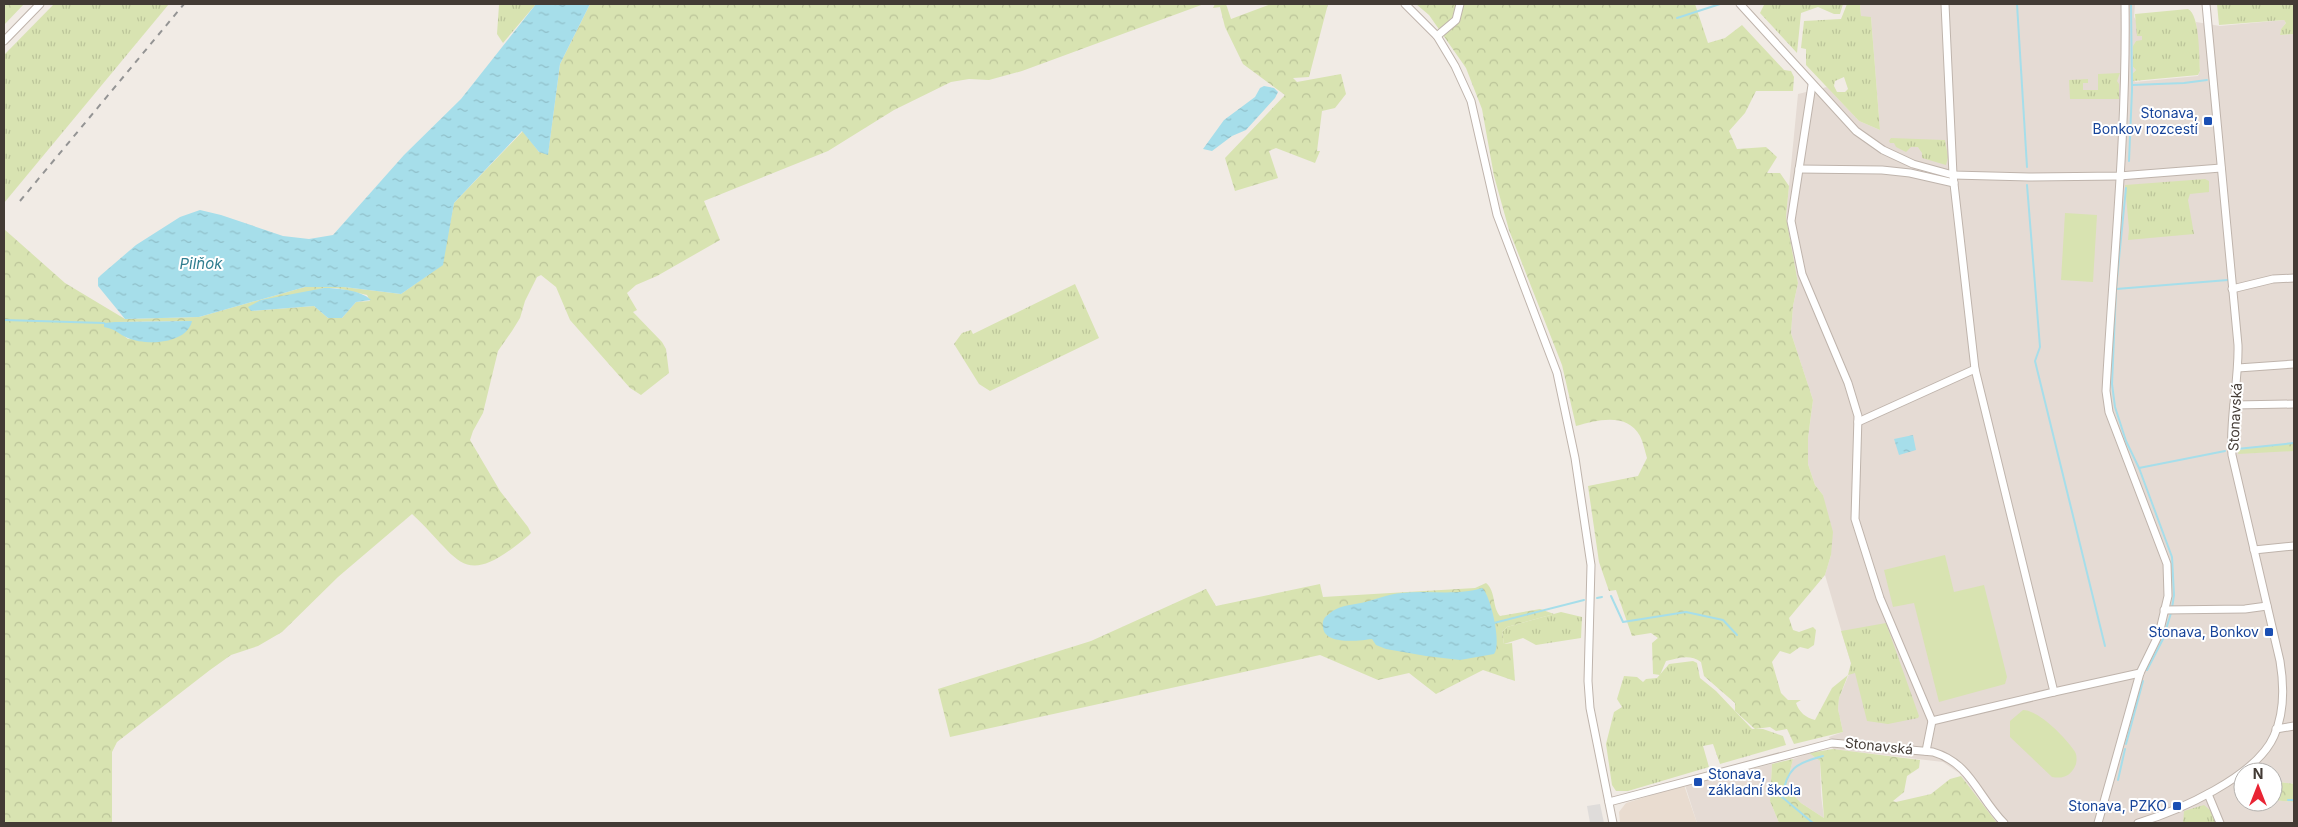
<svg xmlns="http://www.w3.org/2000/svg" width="2298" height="827" viewBox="0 0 2298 827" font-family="Inter,sans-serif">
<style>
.residential{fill:#e5dbd4}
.education{fill:#e9dcd0}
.grass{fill:url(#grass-tufts);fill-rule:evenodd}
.forest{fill:url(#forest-crowns);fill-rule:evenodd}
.garden{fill:#d8e3b1}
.parking{fill:#dfdcda}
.water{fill:url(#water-ripples)}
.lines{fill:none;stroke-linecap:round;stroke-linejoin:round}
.stream{stroke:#a6deea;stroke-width:2}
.minor-casing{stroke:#bfb4ac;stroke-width:9}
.minor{stroke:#fff;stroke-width:7}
.rail{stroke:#949494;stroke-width:2;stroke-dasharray:6 6;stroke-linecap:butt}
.transit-dot{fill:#1a4fb4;stroke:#fff;stroke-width:2}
.labels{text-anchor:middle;stroke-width:4;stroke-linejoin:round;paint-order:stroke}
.transit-label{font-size:14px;fill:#164399;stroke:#fff;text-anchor:end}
.street-label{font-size:14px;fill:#433b35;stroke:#fff}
.water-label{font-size:15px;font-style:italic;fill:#317e90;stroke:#fff}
</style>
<defs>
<pattern id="grass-tufts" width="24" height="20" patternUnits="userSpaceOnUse" patternTransform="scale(1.25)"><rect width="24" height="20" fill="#d8e3b1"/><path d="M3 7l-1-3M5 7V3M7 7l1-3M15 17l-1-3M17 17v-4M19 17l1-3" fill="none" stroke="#bbc499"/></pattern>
<pattern id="forest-crowns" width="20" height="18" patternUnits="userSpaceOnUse" patternTransform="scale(1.25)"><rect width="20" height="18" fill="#d8e3b1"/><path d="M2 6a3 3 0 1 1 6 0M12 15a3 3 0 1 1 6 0" fill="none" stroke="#bbc499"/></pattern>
<pattern id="water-ripples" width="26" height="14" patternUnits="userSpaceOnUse" patternTransform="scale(1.25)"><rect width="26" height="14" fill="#a6deea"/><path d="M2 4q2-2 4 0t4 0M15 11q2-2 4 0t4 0" fill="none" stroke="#90bfc9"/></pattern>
</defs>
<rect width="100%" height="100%" fill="#f1ebe5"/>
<g class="residential">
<polygon points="1860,4 2135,4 2134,17 2137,22 2137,36 2142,36 2142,41 2136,41 2133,47 2133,67 2136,70 2132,74 2135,82 2198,76 2200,71 2196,22 2220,26 2284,20 2286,23 2281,29 2280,35 2294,34 2294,784 2273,781 2273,772 2243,772 2243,802 2273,802 2273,800 2294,802 2294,823 1997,823 1959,773 1943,762 1833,749 1829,737 1843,732 1838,709 1839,698 1852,667 1825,575 1831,555 1823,495 1815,485 1808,464 1808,438 1813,400 1791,333 1793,306 1798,283 1786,217 1798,94 1827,87 1859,121 1880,130 1871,17 1861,17"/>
<polygon points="1809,753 1820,761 1821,795 1824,818 1801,803 1786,786 1793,759"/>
<polygon points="1772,764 1770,801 1779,823 1697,823 1685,785"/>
</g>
<polygon class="education" points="1684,785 1697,823 1620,823 1619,812 1626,803"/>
<g class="grass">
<polygon points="54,4 169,4 4,203 4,55"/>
<polygon points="493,4 536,4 503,43 497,34 499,5"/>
<polygon points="1771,4 1843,4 1840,14 1834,14 1818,7 1801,13 1797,53 1760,13 1764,5"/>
<path d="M 1847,4 L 1860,4 L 1861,16 L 1871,17 L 1880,130 L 1859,121 L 1806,65 L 1806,49 L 1801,48 L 1804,21 L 1841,19 ZM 1844,77 L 1848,89 L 1845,92 L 1837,92 L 1834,86 L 1835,81 Z"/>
<polygon points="2217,4 2294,4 2294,34 2280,35 2281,29 2286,23 2284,20 2219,25"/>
<path d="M 2188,9 C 2200,15 2199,57 2200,71 L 2198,75 L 2133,81 L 2132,74 L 2136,70 L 2133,67 L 2133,46 L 2136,41 L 2142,40 L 2142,36 L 2137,36 L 2135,14 Z"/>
<polygon points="2120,73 2117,81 2119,84 2119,99 2070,99 2069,80 2088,79 2088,83 2083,83 2083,90 2098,90 2098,74"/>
<polygon points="1891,138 1945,140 1948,157 1946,165 1922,158 1922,153 1918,147 1911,147 1906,152 1896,147 1894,143 1890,143 1889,141"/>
<polygon points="2205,179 2209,181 2209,192 2190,194 2188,200 2194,234 2128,240 2129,229 2125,185"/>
<polygon points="1075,284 1099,338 990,391 979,384 954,344 962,333 971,330 973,334"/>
<polygon points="1561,612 1582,617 1581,638 1536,645 1523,638 1504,644 1502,632 1507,627"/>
<polygon points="1886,623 1919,716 1918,718 1888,724 1867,721 1855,673 1848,675 1851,663 1841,631"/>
<polygon points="1693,661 1697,663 1700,678 1716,691 1752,729 1763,729 1783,736 1786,745 1720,764 1713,744 1703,746 1709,767 1628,791 1616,791 1612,785 1606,744 1614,712 1622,707 1617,699 1624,676 1637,677 1643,682 1646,679 1657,678 1669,664"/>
<polygon points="2204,805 2210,810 2216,823 2183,823 2184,811"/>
</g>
<g class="forest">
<polygon points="4,4 24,4 4,25"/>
<path d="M 590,4 L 1204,4 L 1022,71 L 989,80 L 969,79 L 951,82 L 894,110 L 828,151 L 704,201 L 720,240 L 657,276 L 636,285 L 627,293 L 637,310 L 633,312 L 662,342 L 666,349 L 669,373 L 641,395 L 630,388 L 570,320 L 556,287 L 541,275 L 537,277 L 525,301 L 520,318 L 512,331 L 498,351 L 483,413 L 473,431 L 470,440 L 500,491 L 528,527 L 531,533 L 528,536 C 461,592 461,559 412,514 L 338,577 L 282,632 L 258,646 L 231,655 L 210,670 L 117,742 L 112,752 L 112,823 L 4,823 L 4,229 L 65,283 L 125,319 L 199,317 L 305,287 L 344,287 L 401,294 L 442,265 L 454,203 L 523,131 L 539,152 L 548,154 L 560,64 ZM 324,288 L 337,288 L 367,295 L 370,301 L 356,302 L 342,318 L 328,318 L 314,306 L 251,311 ZM 192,321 L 128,339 L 115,329 L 115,322 Z"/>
<polygon points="1215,4 1226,4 1231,19 1271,4 1328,4 1309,77 1293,78 1297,82 1341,74 1346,94 1335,108 1322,111 1317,151 1320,151 1315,163 1276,148 1269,151 1278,178 1235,191 1225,158 1285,95 1243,64 1225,27 1220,7 1213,8"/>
<path d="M 1416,4 L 1695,4 L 1708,43 L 1725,38 L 1742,25 L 1784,70 L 1791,71 L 1794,77 L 1793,91 L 1756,91 L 1745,113 L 1729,131 L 1737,149 L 1766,147 L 1777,157 L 1767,173 L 1780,173 L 1789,186 L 1786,217 L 1798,283 L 1793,306 L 1791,333 L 1813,400 L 1808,438 L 1808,464 L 1815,485 L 1823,495 L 1833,532 L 1831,555 L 1825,575 L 1789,618 L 1793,630 L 1799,632 L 1813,627 L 1816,630 L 1814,645 L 1808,649 L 1800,647 L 1790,654 L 1780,651 L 1772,662 L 1781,693 L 1788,700 L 1801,700 L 1796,703 C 1799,712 1806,718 1815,720 L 1832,688 L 1848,675 L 1839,698 L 1838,709 L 1843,732 L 1794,744 L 1787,729 L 1776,731 L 1770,727 L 1755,729 L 1735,711 L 1735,703 L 1704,676 L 1701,662 C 1690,654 1679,658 1666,661 L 1660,675 L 1653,674 L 1652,643 L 1658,638 L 1651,633 L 1632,636 L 1616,590 L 1609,591 L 1599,562 L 1588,486 L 1638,476 L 1647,458 C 1645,451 1643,442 1640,436 C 1627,412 1597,420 1576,426 L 1562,365 L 1509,230 L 1494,176 L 1482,109 L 1466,68 L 1429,15 Z"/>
<polygon points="2294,443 2294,451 2238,454 2239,450"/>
<path d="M 1486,583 C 1496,591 1492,607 1500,616 L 1540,609 L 1554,614 L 1507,627 L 1502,632 L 1504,644 L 1512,643 L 1515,681 L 1483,670 L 1436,694 L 1409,673 L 1378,680 L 1320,655 L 950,737 L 938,689 L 1091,641 L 1206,589 L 1216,606 L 1320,584 L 1323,597 L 1475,588 Z"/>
<polygon points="1833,749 1920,760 1919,768 1907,776 1904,792 1893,801 1896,802 1931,794 1950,779 1961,776 1997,823 1779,823 1770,801 1772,764 1793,759 1786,787 1801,803 1824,818 1820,761 1809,753"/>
<polygon points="2273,781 2294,784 2294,802 2273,800"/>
</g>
<g class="garden">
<polygon points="2065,213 2097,215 2093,282 2061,280"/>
<polygon points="1945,555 1954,592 1984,585 2007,677 2005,684 1939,702 1914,603 1893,607 1884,570"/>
<path d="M 2023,710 C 2038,710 2064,736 2073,749 C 2077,753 2077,759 2076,764 C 2071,776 2064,779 2052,777 L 2010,737 L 2010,721 Z"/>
</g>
<polygon class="parking" points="1600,804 1604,823 1590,823 1587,806"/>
<g class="water">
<polygon points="536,4 590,4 560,64 548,155 539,152 522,131 454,203 443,265 401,294 344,287 305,287 199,317 125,319 98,286 98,278 101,275 136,245 180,217 200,210 221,215 283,236 309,239 333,235 404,155 461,99"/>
<polygon points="1264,86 1274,88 1278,92 1275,98 1246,130 1232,136 1212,151 1203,149 1224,120 1255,97 1260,88"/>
<path d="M 324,288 C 337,288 361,290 371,300 L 356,302 L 342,318 L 328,318 L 314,306 L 251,311 L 248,307 L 261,300 Z"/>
<path d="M 192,321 C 187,344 146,346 128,338 C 118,334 116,329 104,327 L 104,323 L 115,322 Z"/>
<polygon points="1913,435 1916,450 1899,455 1894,439"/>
<path d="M 1482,588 C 1491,595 1502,646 1494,654 L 1460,660 L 1426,656 L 1386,649 L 1376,645 L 1372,639 C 1358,641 1324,645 1323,627 C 1322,621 1324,617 1329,614 C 1337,606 1350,605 1361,603 C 1375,600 1388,594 1402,593 C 1428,590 1457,596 1482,588 Z"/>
</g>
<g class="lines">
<g class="stream">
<polyline points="2017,4 2027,167"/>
<polyline points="1677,18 1720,4"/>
<polyline points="2132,85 2184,83 2207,80"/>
<polyline points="2129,161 2132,90 2131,4"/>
<polyline points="2027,185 2040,347 2035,361 2105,646"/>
<polyline points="2126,188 2116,289 2112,384 2115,407 2126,441 2139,468 2172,557 2174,595 2172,608"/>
<polyline points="2116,289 2228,280"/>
<polyline points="4,320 104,323"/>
<polyline points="2237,449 2294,443"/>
<polyline points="2139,468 2225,451"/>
<polyline points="1611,596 1623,622 1686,612 1723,620 1737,635"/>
<polyline points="1597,598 1602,597"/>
<polyline points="1494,623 1584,600"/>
<polyline points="2147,670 2163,639 2171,613"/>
<polyline points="2126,744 2143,681"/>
<polyline points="2118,780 2125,749"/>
<polyline points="2288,800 2294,800"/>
<path d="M 1813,823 L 1782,797 C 1787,768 1796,763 1823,756"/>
</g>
<g class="minor-casing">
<g id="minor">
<polyline points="1405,4 1437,36 1455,66 1471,101 1497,215 1557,373 1575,458 1591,565 1588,681 1590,708 1613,823"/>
<polyline points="1740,4 1856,131 1883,150 1913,164 1953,175 2029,177 2119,176 2221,168"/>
<polyline points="1437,36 1456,20 1460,4"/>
<polyline points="4,41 40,4"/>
<polyline points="1812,85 1791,221 1802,274 1848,383 1858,416 1855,519 1880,598 1932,721"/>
<polyline points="1799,169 1882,170 1910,173 1954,183"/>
<polyline points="2232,289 2273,279 2294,278"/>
<polyline points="2238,368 2294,364"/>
<polyline points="2234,405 2294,404"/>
<polyline points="1858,422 1975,369"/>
<polyline points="2254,550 2294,546"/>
<polyline points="2164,610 2245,609 2267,606"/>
<polyline points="2054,692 2140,673"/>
<polyline points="2276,729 2294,726"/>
<polyline points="1926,751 1932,721 2054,692 1975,369 1953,175 1945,4"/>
<polyline points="2208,794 2220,823"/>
<path d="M 1609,802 L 1832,743 L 1933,752 C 1971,763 1978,797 2004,823"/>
<path d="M 2098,823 L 2140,673 L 2159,634 L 2168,596 L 2167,564 L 2109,412 L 2106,391 C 2113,262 2127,133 2125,4"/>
<path d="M 2138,823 C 2178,811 2256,777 2274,736 C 2284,714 2284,685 2280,661 L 2232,455 C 2229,419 2239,382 2238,345 L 2206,4"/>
</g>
</g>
<use href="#minor" class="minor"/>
<polyline class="rail" points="20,201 184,4"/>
</g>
<g class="transit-dot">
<rect x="2203" y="116" width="10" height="10" rx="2.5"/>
<rect x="2264" y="627" width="10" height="10" rx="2.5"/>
<rect x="1693" y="777" width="10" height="10" rx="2.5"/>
<rect x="2172" y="801" width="10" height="10" rx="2.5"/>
</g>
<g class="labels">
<g class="transit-label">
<text x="2198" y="118">Stonava,<tspan x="2198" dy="16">Bonkov rozcestí</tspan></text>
<text x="2259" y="637">Stonava, Bonkov</text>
<text x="1708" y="779" text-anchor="start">Stonava,<tspan x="1708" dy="16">základní škola</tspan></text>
<text x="2167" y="811">Stonava, PZKO</text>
</g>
<g class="street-label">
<text transform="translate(2235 417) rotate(-87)" y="5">Stonavská</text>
<text transform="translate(1879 746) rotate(6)" y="5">Stonavská</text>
</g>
<g class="water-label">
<text x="201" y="269">Pilňok</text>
</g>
</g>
<rect width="2298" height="827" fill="none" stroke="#433b35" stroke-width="10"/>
<g transform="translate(2258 787)"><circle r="24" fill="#ffffff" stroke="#b4b1ae"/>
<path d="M0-4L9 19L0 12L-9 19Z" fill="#e92434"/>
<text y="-8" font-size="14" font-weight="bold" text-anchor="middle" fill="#433b35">N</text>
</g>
</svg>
